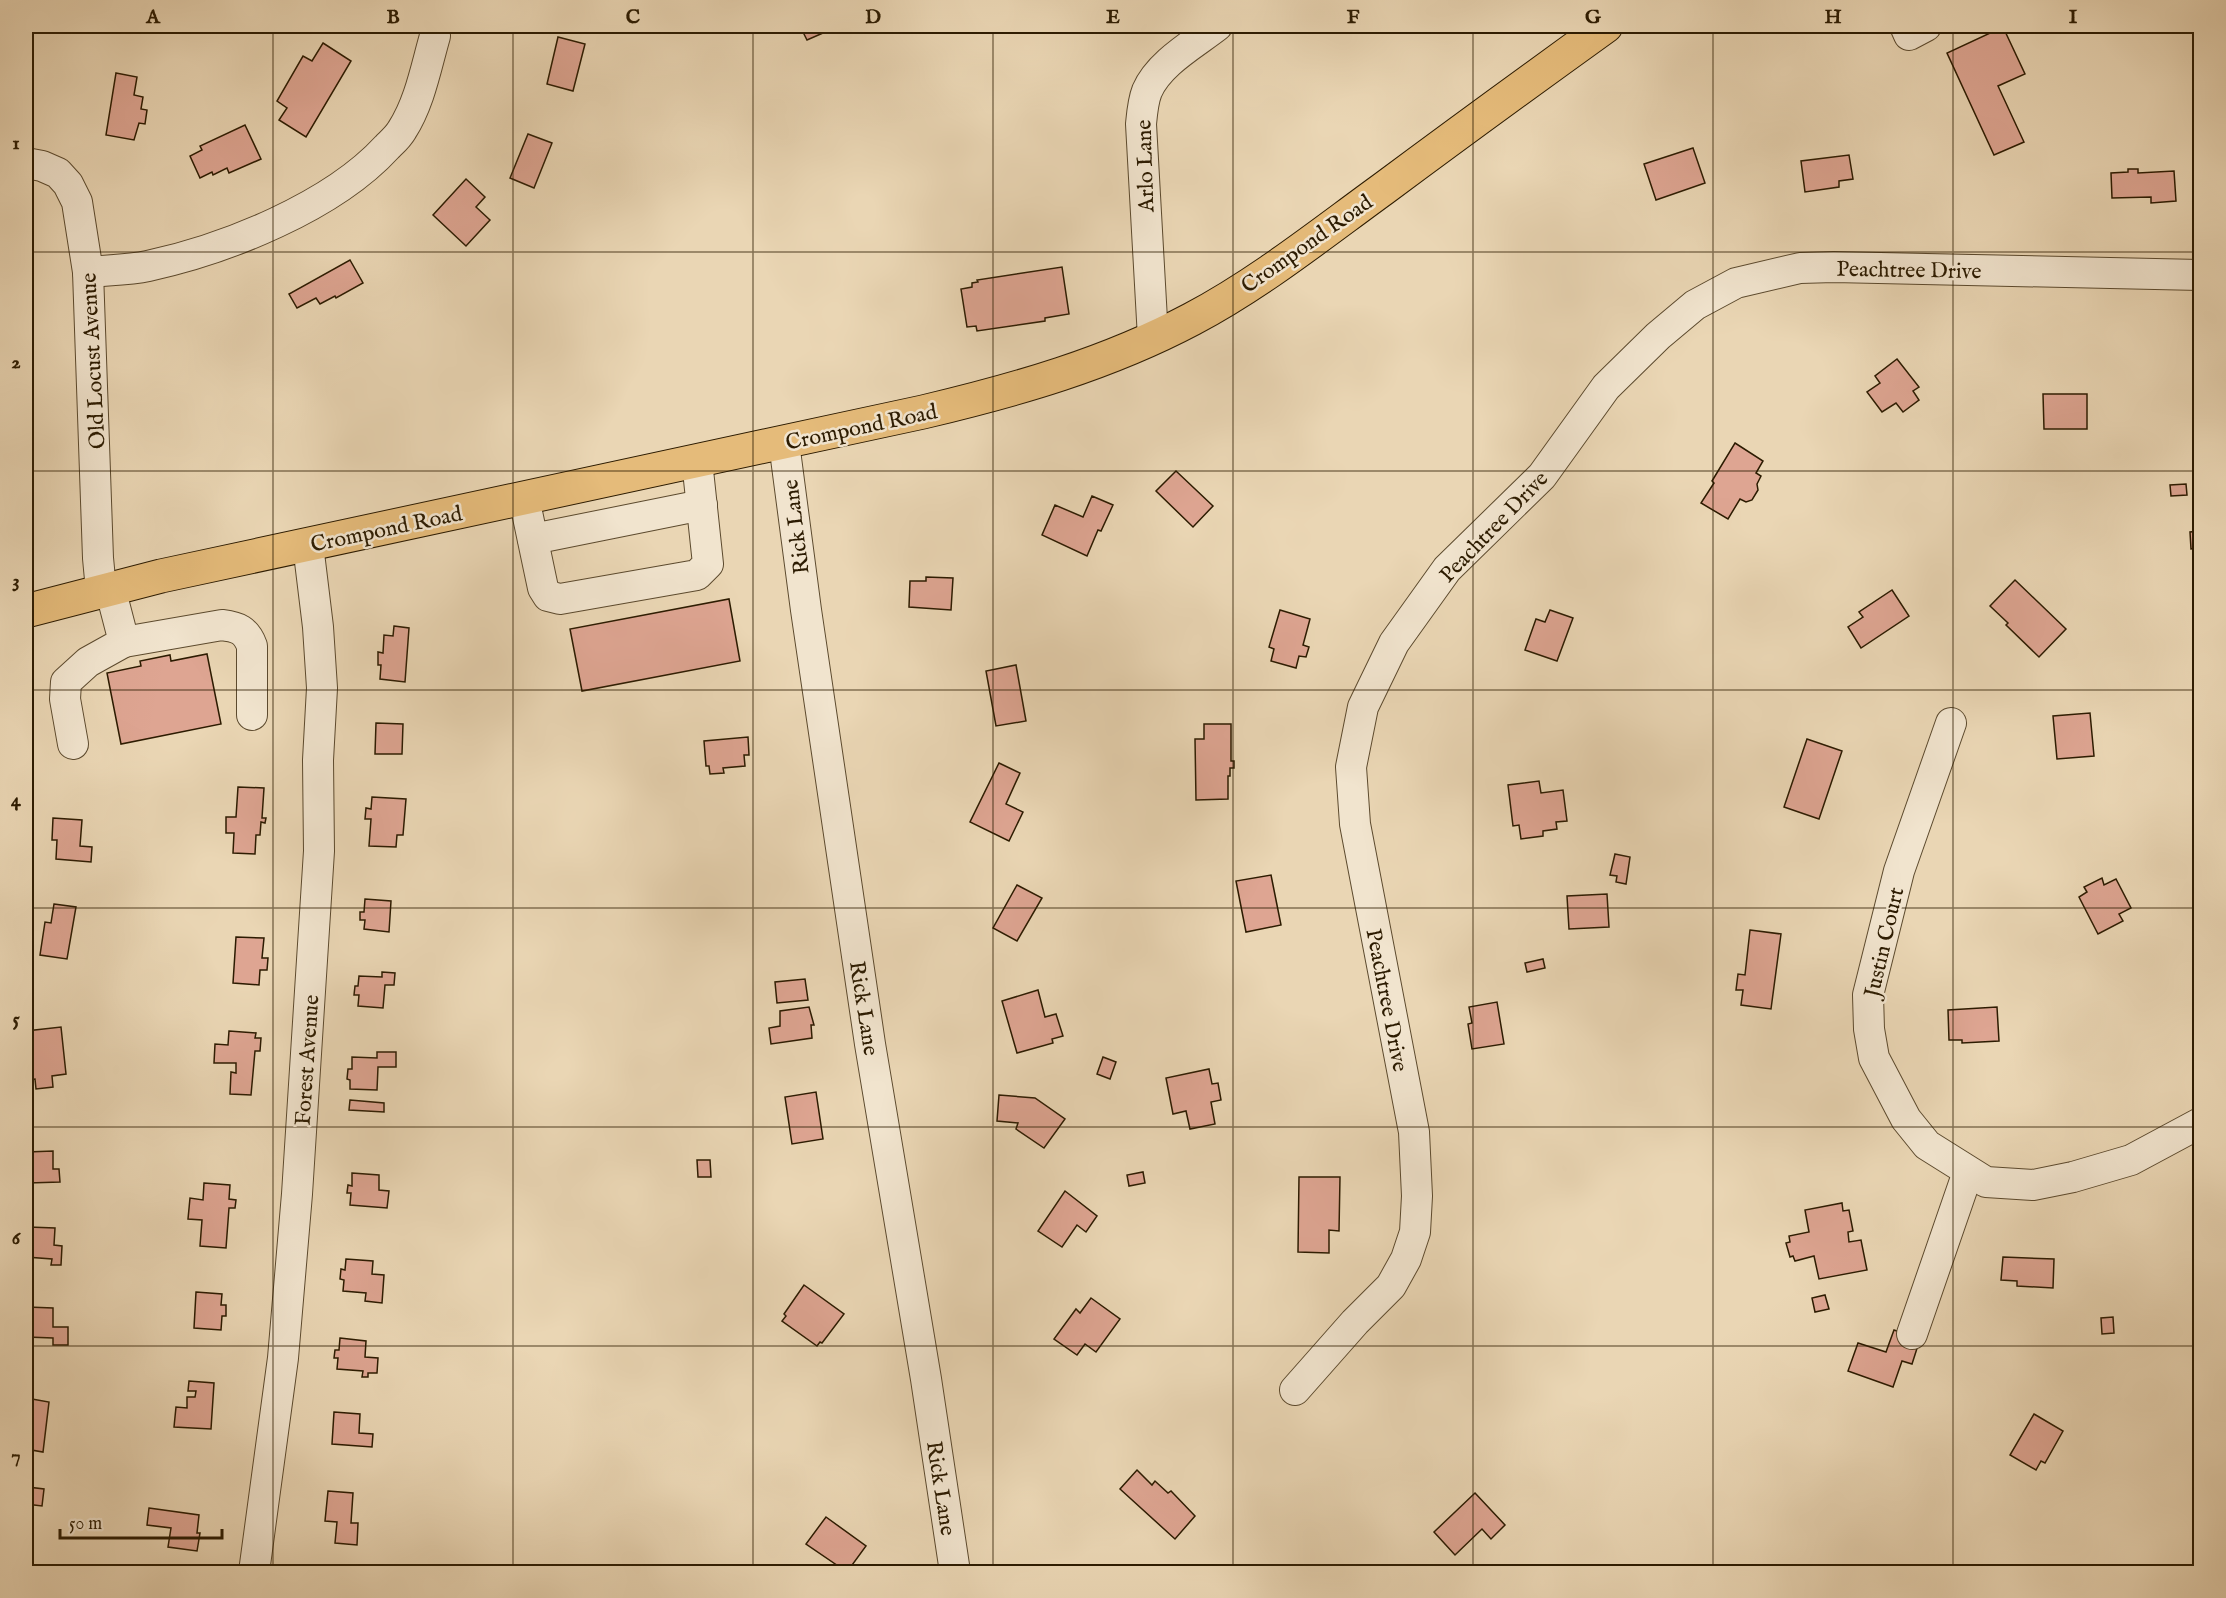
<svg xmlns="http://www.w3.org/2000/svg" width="2226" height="1598" viewBox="0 0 2226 1598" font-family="'IM FELL English',serif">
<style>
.building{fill:#dea592;stroke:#2c1b01;stroke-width:1.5}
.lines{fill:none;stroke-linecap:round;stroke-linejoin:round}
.minor-casing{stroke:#5c4a2e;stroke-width:32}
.major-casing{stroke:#2c1b01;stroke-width:35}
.minor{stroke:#f1e4ce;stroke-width:30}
.major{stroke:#e5bb7a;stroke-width:33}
.grid{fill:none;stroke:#2c1b01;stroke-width:1.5;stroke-opacity:0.55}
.labels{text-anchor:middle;stroke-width:5;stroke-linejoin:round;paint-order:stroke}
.street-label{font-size:22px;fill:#2c1b01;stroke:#f1e4ce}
.neatline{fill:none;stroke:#2c1b01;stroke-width:2}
.grid-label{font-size:20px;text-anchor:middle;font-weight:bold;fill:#2c1b01}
</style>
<rect width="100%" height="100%" fill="#ead6b4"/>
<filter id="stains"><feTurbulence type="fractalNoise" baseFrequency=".00333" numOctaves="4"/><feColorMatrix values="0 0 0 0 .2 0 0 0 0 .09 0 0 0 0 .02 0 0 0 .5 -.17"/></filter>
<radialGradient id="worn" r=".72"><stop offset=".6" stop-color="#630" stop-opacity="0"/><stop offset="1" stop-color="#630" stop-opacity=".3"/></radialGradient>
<g class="building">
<polygon points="800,26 839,26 807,40"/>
<polygon points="2003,27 2025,74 1998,86 2024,142 1994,155 1947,53"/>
<polygon points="558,37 585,44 573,91 547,84"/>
<polygon points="323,43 351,61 306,137 279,120 287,108 277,101 303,56 312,61"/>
<polygon points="116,73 137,77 134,95 143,97 141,109 147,110 145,124 139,123 134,140 106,135"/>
<polygon points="245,125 261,159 229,173 227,168 213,175 212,172 200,178 190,156 202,150 200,146"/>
<polygon points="528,134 552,143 534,188 510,178"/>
<polygon points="1693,148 1705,183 1656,200 1644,164"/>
<polygon points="1849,155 1853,179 1839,181 1839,187 1805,192 1801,161"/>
<polygon points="2128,169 2138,169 2138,173 2174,171 2176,201 2151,203 2151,197 2112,198 2111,173 2128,172"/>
<polygon points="466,179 485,197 476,207 490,220 466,246 433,215"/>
<polygon points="350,260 363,283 336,298 335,296 320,304 316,298 297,308 289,294"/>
<polygon points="1062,267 1069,314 1045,318 1045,321 977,331 976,326 967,327 961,289 972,287 972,283 978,282 977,280"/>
<polygon points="1897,359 1919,387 1913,391 1919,400 1903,412 1896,403 1882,412 1867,392 1880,383 1875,376"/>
<polygon points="2043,394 2087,394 2087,429 2044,429"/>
<polygon points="1735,443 1763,461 1756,473 1761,476 1757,484 1758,490 1752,500 1746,502 1740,499 1728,519 1701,503 1714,483 1712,481"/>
<polygon points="1176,471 1213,506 1193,527 1156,491"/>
<polygon points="2186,484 2187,495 2171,496 2170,485"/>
<polygon points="1092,496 1113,505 1101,531 1098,530 1087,556 1042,535 1055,505 1083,517"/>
<polygon points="2200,531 2200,548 2191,549 2190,532"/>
<polygon points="926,577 953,578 951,610 909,607 910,581 926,581"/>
<polygon points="2015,580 2066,629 2039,657 2006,625 2008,623 1990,606"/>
<polygon points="1892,590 1909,616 1861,648 1848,627 1863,617 1859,612"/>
<polygon points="729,599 740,661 582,691 570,629"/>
<polygon points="1280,610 1310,619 1303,645 1309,647 1306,657 1299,656 1296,668 1271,661 1274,649 1269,647"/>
<polygon points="1550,610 1573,618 1557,661 1525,650 1536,619 1545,622"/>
<polygon points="394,626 409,628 405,682 380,679 381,665 378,665 378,652 383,653 384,635 393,636"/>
<polygon points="207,654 221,724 121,744 107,673 141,666 140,661 170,655 171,661"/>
<polygon points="1016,665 1026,721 996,726 986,671"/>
<polygon points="2090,713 2094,756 2057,759 2053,716"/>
<polygon points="376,723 403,724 402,754 375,754"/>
<polygon points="1204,724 1231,724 1231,761 1234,761 1234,768 1230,768 1230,776 1228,776 1228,799 1196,800 1195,739 1204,739"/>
<polygon points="748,737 749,755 744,755 745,766 723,768 724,773 710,774 709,766 706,766 704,741"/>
<polygon points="1807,739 1842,751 1819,819 1784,807"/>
<polygon points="999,763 1020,773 1006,804 1023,812 1009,841 970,822"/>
<polygon points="1539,781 1541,793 1563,790 1567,821 1556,822 1557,829 1543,831 1543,836 1521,839 1519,825 1513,826 1508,785"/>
<polygon points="238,787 264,788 262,818 266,818 265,823 261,822 260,835 256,835 255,854 233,853 234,833 226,833 226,817 236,817"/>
<polygon points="372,797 406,799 403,835 397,835 396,847 369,846 371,819 365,819 366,808 371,809"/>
<polygon points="53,818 82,820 80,846 92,847 91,862 56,859 57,840 52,840"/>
<polygon points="1615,854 1630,857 1626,884 1616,882 1617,876 1610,875"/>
<polygon points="1271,875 1281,925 1246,932 1236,881"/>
<polygon points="2102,878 2104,885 2116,879 2131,908 2119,914 2123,921 2098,934 2079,897 2087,892 2084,887"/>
<polygon points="1017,885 1042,898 1017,941 993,928"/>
<polygon points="1607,894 1609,927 1569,929 1567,896"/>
<polygon points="365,899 391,901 389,932 364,929 365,920 360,920 360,912 364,912"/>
<polygon points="54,904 76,907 67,959 40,955 45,922 51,923"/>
<polygon points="1750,930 1781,934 1771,1009 1741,1005 1743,990 1736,990 1738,974 1745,975"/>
<polygon points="236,937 264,938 262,958 268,958 267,970 260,970 259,985 233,983"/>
<polygon points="1543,959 1545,968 1527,972 1525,963"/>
<polygon points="382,972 395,973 394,985 385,985 383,1008 358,1006 359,995 354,995 355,986 358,986 359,976 382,977"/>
<polygon points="805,979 808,1000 777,1003 775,982"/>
<polygon points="1038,990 1045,1017 1056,1014 1063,1036 1052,1039 1053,1043 1017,1053 1002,1001"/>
<polygon points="1497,1002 1504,1044 1472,1049 1468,1024 1472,1023 1469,1007"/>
<polygon points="809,1007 814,1025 811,1025 812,1038 771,1044 769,1028 780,1026 780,1011"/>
<polygon points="1997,1007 1999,1041 1962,1043 1962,1040 1949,1040 1948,1010"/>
<polygon points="61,1027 66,1074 52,1076 53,1087 36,1089 35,1079 26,1080 26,1031"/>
<polygon points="229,1031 256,1033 255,1038 261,1038 260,1051 255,1051 251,1095 230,1094 231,1072 236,1073 236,1063 214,1063 215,1044 228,1045"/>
<polygon points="377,1052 396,1052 396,1067 378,1067 377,1090 350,1089 350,1080 347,1079 348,1069 352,1069 352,1057 377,1058"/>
<polygon points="1103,1057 1116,1062 1110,1079 1097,1074"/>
<polygon points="1209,1069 1212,1084 1218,1083 1221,1100 1211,1102 1215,1124 1190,1129 1186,1111 1173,1114 1166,1078"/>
<polygon points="816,1092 823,1139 792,1144 785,1097"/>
<polygon points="999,1095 1035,1098 1065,1119 1044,1148 1016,1129 1018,1123 997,1121"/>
<polygon points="350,1100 384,1103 384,1112 349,1110"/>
<polygon points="53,1151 53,1169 59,1169 60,1182 28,1183 27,1171 26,1171 26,1165 28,1165 27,1152"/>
<polygon points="697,1160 710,1160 711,1177 698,1177"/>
<polygon points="1143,1172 1145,1183 1129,1186 1127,1175"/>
<polygon points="352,1173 379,1175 379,1190 389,1191 387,1208 350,1205 351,1193 347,1193 348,1185 352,1186"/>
<polygon points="1299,1177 1340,1177 1339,1231 1329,1230 1329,1253 1298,1252"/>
<polygon points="204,1183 230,1185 229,1199 236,1200 235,1208 229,1208 226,1248 200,1246 202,1220 188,1219 190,1198 203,1200"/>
<polygon points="1065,1191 1097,1216 1086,1232 1077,1225 1062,1247 1038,1231"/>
<polygon points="1842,1203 1843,1211 1849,1210 1853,1231 1848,1232 1849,1242 1861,1240 1867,1270 1819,1279 1814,1256 1795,1261 1793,1256 1790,1257 1786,1243 1790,1242 1789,1236 1809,1232 1805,1210"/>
<polygon points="28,1227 55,1228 54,1245 62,1246 61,1265 51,1265 52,1259 26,1257 26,1243"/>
<polygon points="2003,1257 2054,1259 2053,1288 2017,1286 2017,1281 2001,1280"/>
<polygon points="346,1259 373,1261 372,1274 384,1275 382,1303 365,1301 366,1293 343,1291 344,1280 340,1279 341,1269 345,1270"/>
<polygon points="804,1285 844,1314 822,1343 820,1342 817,1346 782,1321 786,1316 784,1314"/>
<polygon points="196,1292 222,1294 221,1305 226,1305 226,1316 222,1316 221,1330 194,1328"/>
<polygon points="1825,1295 1829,1309 1815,1312 1812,1298"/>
<polygon points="1091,1298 1120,1319 1096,1352 1085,1344 1077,1355 1054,1339 1076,1309 1080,1313"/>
<polygon points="27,1307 53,1308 53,1327 68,1327 68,1345 53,1345 53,1338 27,1337"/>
<polygon points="2113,1317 2114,1333 2102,1334 2101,1318"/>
<polygon points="1894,1330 1920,1339 1912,1364 1902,1361 1893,1387 1848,1371 1858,1343 1886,1352"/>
<polygon points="340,1338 366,1341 365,1357 378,1358 377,1373 368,1373 368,1377 362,1377 363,1371 337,1369 338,1358 334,1358 335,1350 339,1350"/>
<polygon points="189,1381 214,1383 211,1429 174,1427 176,1407 187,1408 187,1397 195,1397 196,1391 188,1391"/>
<polygon points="32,1399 49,1402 43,1452 26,1449 26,1409 30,1410"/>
<polygon points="334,1412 360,1414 359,1433 373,1434 372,1447 332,1444"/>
<polygon points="2034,1414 2063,1431 2045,1463 2041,1461 2036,1470 2010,1455"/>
<polygon points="1137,1470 1152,1485 1155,1481 1168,1493 1171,1491 1195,1516 1175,1539 1120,1489"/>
<polygon points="26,1482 28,1482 28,1487 44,1489 42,1506 26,1504"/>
<polygon points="328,1491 353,1493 351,1523 358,1523 357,1545 335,1543 337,1522 325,1521"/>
<polygon points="1475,1493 1505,1525 1491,1539 1482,1529 1455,1555 1434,1532"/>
<polygon points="149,1508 199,1515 197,1533 200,1533 197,1551 168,1547 171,1528 147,1525"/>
<polygon points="826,1517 866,1546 847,1572 806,1544"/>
</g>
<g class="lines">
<g class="minor-casing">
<g id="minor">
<polyline points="1905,26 1909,35 1926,26"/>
<polyline points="26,163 42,166 58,173 68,184 77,202 88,272 98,558 101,590"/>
<path d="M 88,272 C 108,270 129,270 148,266 C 226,249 332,207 387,147 C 392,142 398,137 402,130 C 420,102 426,67 435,36 L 434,26"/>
<path d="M 1153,338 L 1141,124 C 1142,113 1143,101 1147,91 C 1159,63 1194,44 1217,26"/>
<polyline points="784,443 806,610 870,1044 926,1379 955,1572"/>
<polyline points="524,498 543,588 548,596 560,599 697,575 708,564 697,461"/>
<polyline points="533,539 702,505"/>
<path d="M 124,642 L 222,625 C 238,627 246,630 252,646 L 252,715"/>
<polyline points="1951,723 1899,871 1868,995 1869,1029 1874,1058 1906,1119 1927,1145 1986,1182 2033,1185 2073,1177 2131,1160 2200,1123"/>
<polyline points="73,744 65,699 66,682 88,662 124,642 110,588"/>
<polyline points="1912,1334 1968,1172"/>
<polyline points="1295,1390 1355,1322 1391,1286 1406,1259 1415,1232 1417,1196 1414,1132 1355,824 1351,767 1363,707 1394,643 1447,569 1542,476 1606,387 1658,336 1695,305 1736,283 1800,268 1834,267 2200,275"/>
<polyline points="254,1572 283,1358 297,1194 319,851 318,760 322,688 318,627 308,545"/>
</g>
</g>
<g class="major-casing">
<path id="major" d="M 26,611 L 161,576 L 923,412 C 1016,390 1107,364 1192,319 C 1260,283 1321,234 1383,189 C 1457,134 1531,80 1606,26"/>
</g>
<use href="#minor" class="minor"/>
<use href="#major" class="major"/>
</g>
<path class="grid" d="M 273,26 L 273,1572M 513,26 L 513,1572M 753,26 L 753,1572M 993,26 L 993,1572M 1233,26 L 1233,1572M 1473,26 L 1473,1572M 1713,26 L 1713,1572M 1953,26 L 1953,1572M 26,252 L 2200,252M 26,471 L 2200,471M 26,690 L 2200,690M 26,908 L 2200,908M 26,1127 L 2200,1127M 26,1346 L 2200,1346"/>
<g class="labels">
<g class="street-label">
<text transform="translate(1144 166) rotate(-92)" y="8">Arlo Lane</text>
<text transform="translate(1306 243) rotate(-35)" y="8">Crompond Road</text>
<text transform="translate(1909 269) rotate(1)" y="8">Peachtree Drive</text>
<text transform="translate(92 361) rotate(-93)" y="8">Old Locust Avenue</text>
<text transform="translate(861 426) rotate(-12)" y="8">Crompond Road</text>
<text transform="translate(1493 526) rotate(-46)" y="8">Peachtree Drive</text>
<text transform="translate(795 527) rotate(-97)" y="8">Rick Lane</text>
<text transform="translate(386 528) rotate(-12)" y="8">Crompond Road</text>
<text transform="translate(1883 942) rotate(-77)" y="8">Justin Court</text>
<text transform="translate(1388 1000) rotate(79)" y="8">Peachtree Drive</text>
<text transform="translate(865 1008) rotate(81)" y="8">Rick Lane</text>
<text transform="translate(306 1060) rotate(-86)" y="8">Forest Avenue</text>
<text transform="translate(942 1488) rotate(81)" y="8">Rick Lane</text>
</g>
</g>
<rect width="2226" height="1598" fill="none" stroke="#ead6b4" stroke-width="66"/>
<path d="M60 1529v9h162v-9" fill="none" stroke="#2c1b01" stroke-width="3"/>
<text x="69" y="1529" font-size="18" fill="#2c1b01" stroke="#f1e4ce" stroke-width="4.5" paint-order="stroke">50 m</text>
<rect x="33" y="33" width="2160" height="1532" class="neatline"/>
<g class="grid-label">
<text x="153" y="23">A</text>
<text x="393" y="23">B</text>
<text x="633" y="23">C</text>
<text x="873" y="23">D</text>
<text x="1113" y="23">E</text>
<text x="1353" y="23">F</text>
<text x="1593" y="23">G</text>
<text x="1833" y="23">H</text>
<text x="2073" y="23">I</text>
<text x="16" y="149">1</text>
<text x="16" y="368">2</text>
<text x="16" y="587">3</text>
<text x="16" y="806">4</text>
<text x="16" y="1025">5</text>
<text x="16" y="1244">6</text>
<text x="16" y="1462">7</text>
</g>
<rect width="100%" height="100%" filter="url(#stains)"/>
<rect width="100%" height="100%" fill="url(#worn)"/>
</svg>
